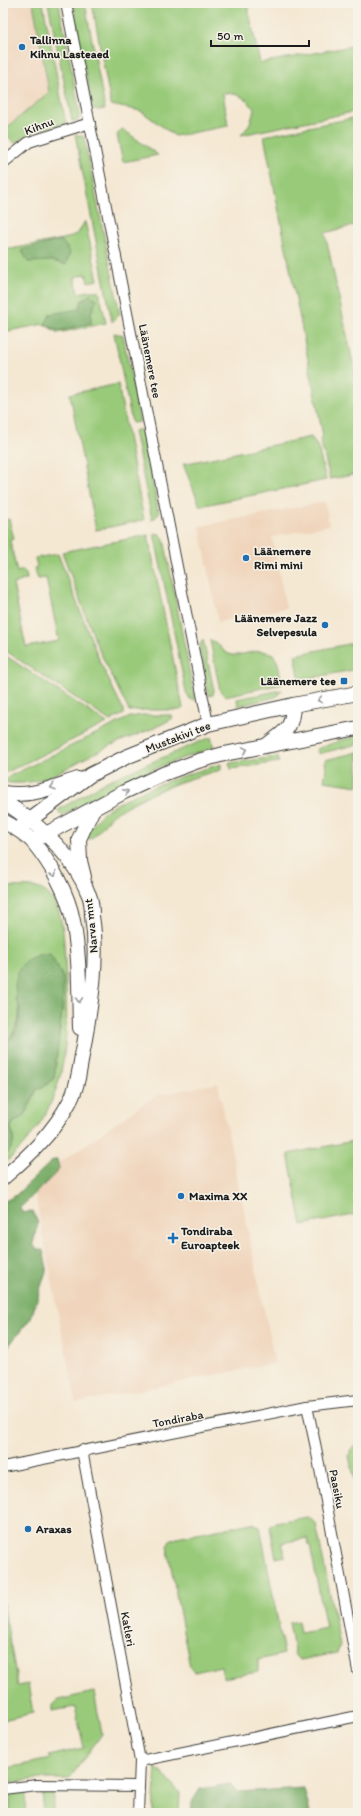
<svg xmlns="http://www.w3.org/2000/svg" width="361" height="1816" font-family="Itim,sans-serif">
<rect width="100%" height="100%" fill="#f7f3e8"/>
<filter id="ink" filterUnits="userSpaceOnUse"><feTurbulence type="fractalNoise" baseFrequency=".025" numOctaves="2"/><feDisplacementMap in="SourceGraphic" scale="8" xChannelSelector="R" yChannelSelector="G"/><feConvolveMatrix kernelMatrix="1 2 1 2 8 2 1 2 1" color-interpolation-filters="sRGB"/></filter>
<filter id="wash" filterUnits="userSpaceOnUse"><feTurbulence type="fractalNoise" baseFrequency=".012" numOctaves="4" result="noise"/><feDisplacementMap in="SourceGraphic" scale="16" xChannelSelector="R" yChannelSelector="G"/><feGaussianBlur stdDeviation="0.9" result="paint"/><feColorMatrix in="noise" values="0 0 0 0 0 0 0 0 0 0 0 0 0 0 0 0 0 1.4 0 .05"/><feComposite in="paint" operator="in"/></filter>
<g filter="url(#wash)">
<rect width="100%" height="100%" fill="#f4e8d3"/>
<g fill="#f0d5bc">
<polygon points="3,3 33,3 49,92 3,131"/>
<polygon points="325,502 329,525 272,537 286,608 218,622 200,526"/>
<polygon points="218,1083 275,1363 76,1403 33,1184 58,1164 155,1096"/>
</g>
<g fill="#99ca79" stroke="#5a734a">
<polygon points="33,3 43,3 66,124 36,131 14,143 7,135 3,138 3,131 49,92"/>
<polygon points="48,3 59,3 80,114 78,120 72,121"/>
<polygon points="73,3 85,3 105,109 98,110 92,108"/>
<path d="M92,3h155l13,60 98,-18v66l-117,24c8,-8 11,-15 13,-26 -10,-13 -14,-15 -31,-16l5,33 -53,10 -34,-25 -30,-6z"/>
<polygon points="358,117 358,237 355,225 325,233 358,386 358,474 330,479 320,438 323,436 264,136"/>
<polygon points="122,129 124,130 158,155 123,162 117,135"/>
<polygon points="75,134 84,137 120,314 112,322"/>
<polygon points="85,221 98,280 88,282 86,274 75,277 78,293 90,291 99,291 106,323 58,333 44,324 3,332 3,248 11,249 68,238 78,233"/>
<polygon points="114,333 123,335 140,422 132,423"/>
<polygon points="118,384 144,520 96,530 70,394"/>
<polygon points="142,429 159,514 152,520 134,431"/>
<polygon points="311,437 318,447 326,480 200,506 183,464"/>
<polygon points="9,519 14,539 10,540 17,572 23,570 26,573 27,579 13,584 26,647 59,641 46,578 38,579 34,568 37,567 35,558 58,554 100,662 124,711 124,714 110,721 3,649 3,521"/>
<polygon points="154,533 160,534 164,539 195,700 190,699 186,692"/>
<polygon points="148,535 183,708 180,710 146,710 129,711 98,648 62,552"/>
<polygon points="203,640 214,690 213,695 209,696 199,646"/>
<path d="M210,640c9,2 11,11 19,14 11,5 25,-8 44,0l5,9 4,21 -57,12 -5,-5z"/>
<polygon points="358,640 358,669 300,680 295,655 353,643"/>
<polygon points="3,654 107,723 3,774"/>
<polygon points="282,690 276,697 238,706 237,699"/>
<path d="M142,715h29l2,3c-21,13 -47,20 -70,31 -33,15 -61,40 -100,33l7,-6 120,-59z"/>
<path d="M211,737l3,11c-54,16 -103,38 -152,68l-4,-6 49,-29z"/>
<polygon points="358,737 358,744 318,754 317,749 344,739"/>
<polygon points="358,752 358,786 324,781 326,769 325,760"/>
<polygon points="278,757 279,762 231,769 229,763"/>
<path d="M221,764v6c-34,8 -76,24 -106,43 -8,5 -20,25 -25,26l-3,-1c3,-8 6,-15 12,-21 21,-22 91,-44 122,-53z"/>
<path d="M3,886c16,3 33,-4 46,9 15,14 15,47 16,67 4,82 6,144 -62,203v-7c10,-10 13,-16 8,-30l2,-5 12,-8 12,-26 9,-4 8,-7 9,-76 -47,-2c10,19 -5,34 -13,50z"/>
<polygon points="358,1140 358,1214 302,1225 288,1154"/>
<polygon points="355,1445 358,1445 358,1493 349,1456 351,1449"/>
<polygon points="308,1517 316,1524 340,1645 337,1653 300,1660 295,1656 289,1623 298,1621 300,1633 326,1628 310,1545 308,1545 307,1538 282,1543 285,1556 276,1558 270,1527 275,1522"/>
<polygon points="252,1523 260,1526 284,1654 258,1660 258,1672 223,1678 221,1666 195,1672 190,1667 167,1546 170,1541 177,1538"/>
<polygon points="3,1603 18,1686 28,1684 33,1713 3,1720"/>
<polygon points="94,1692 102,1734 69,1779 37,1779 3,1784 3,1769 50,1759 49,1756 84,1748 75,1707 52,1711 52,1705 58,1700"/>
<polygon points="156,1766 180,1793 179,1813 153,1813"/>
<polygon points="26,1789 25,1813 10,1813 10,1791"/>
<polygon points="49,1791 53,1794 53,1813 42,1813 43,1792"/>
</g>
<g fill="#7aae69" stroke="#4b6542">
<polygon points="61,240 70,252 66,265 52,261 28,262 22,250"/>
<polygon points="90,295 97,299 91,313 91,323 59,331 45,325 50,314 79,309 81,301"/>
<path d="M41,954h9l13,23v25l-9,76 -8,7 -9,4 -12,26 -12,8 -2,5c5,14 2,20 -8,30v-108l13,-20 3,-10 1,-13 -4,-7 -1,-15 4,-17 9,-9z"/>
<polygon points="57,1159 59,1168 56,1173 20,1208 23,1213 33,1211 38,1223 33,1244 37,1250 43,1250 47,1268 31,1318 6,1349 3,1349 3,1202 15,1196 52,1161"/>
<polygon points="230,1784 238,1792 304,1788 310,1813 191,1813 192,1802 200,1789"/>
</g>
</g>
<g filter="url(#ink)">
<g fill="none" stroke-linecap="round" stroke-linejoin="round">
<g stroke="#3c3b37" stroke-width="12">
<g id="street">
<polyline points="66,3 208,724"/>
<polyline points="3,163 29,142 90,123"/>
<polyline points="307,1406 316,1448 358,1671"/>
<polyline points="82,1450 140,1761 138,1813"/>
<polyline points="3,1467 307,1406 358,1400"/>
<polyline points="140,1761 358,1716"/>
<polyline points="3,1789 37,1785 138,1786"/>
</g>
</g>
<g stroke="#3c3b37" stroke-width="16">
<g id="secondary">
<path d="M267,745c19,-15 25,-15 26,-40"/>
<path d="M3,793c30,4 47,-5 75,-14"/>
<path d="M3,801c36,23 70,54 86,94 3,7 3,15 3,21 7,44 -1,87 -8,129 -4,18 -5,40 -14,56 -16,31 -41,55 -67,77"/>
<path d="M3,821c11,6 22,12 30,21 18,22 35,51 40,79 7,35 6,72 7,107"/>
<polyline points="18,829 90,775 126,757 208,724 293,705 358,693"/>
<polyline points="33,841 124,792 163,774 198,761 224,754 358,728"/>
<polyline points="84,877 80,861 79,839 92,811"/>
</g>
</g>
<use href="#street" stroke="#fff" stroke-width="10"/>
<use href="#secondary" stroke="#fff" stroke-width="14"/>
</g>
<defs><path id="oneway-chevron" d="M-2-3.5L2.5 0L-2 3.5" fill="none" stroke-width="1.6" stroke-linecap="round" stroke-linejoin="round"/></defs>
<g stroke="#999">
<use href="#oneway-chevron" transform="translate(320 700) rotate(170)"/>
<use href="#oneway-chevron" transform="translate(245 750) rotate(-10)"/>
<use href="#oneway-chevron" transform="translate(53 787) rotate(162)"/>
<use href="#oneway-chevron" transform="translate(126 792) rotate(-27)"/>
<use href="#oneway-chevron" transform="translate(54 874) rotate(61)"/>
<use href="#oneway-chevron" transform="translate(79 1000) rotate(89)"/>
</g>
</g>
<g fill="#1f6fb2" stroke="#f7f3e8" stroke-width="1.5">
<circle cx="22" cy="47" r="4"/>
<circle cx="246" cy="558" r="4"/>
<circle cx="325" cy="625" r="4"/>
<rect x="340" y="677" width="8" height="8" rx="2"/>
<circle cx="181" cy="1196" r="4"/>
<path d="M171 1232h4v4h4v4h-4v4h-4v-4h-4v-4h4z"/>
<circle cx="28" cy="1529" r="4"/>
</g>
<g text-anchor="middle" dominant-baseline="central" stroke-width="3" stroke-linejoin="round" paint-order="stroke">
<g font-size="12" font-weight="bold" fill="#1c1c1c" stroke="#f7f3e8" text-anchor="start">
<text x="30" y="40">Tallinna<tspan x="30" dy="14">Kihnu Lasteaed</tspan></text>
<text x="254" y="551">Läänemere<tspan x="254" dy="14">Rimi mini</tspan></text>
<text x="317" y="618" text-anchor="end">Läänemere Jazz<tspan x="317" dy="14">Selvepesula</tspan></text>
<text x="336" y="681" text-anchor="end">Läänemere tee</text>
<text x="189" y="1196">Maxima XX</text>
<text x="181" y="1231">Tondiraba<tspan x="181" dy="14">Euroapteek</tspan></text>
<text x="36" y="1529">Araxas</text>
</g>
<g font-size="12" fill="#1c1c1c" stroke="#f7f3e8">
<text transform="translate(39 126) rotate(-21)">Kihnu</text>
<text transform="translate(150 361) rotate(79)">Läänemere tee</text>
<text transform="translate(178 737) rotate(-21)">Mustakivi tee</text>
<text transform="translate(91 926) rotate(-96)">Narva mnt</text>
<text transform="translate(178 1419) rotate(-11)">Tondiraba</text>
<text transform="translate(337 1489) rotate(79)">Paasiku</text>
<text transform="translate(128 1629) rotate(79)">Katleri</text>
</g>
</g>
<rect width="361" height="1816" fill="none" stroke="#f7f3e8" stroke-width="16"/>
<path d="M211 40v6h98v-6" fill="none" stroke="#1c1c1c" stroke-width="2"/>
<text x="217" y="40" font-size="12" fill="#1c1c1c" stroke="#f7f3e8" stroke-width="3" paint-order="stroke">50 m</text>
</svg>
